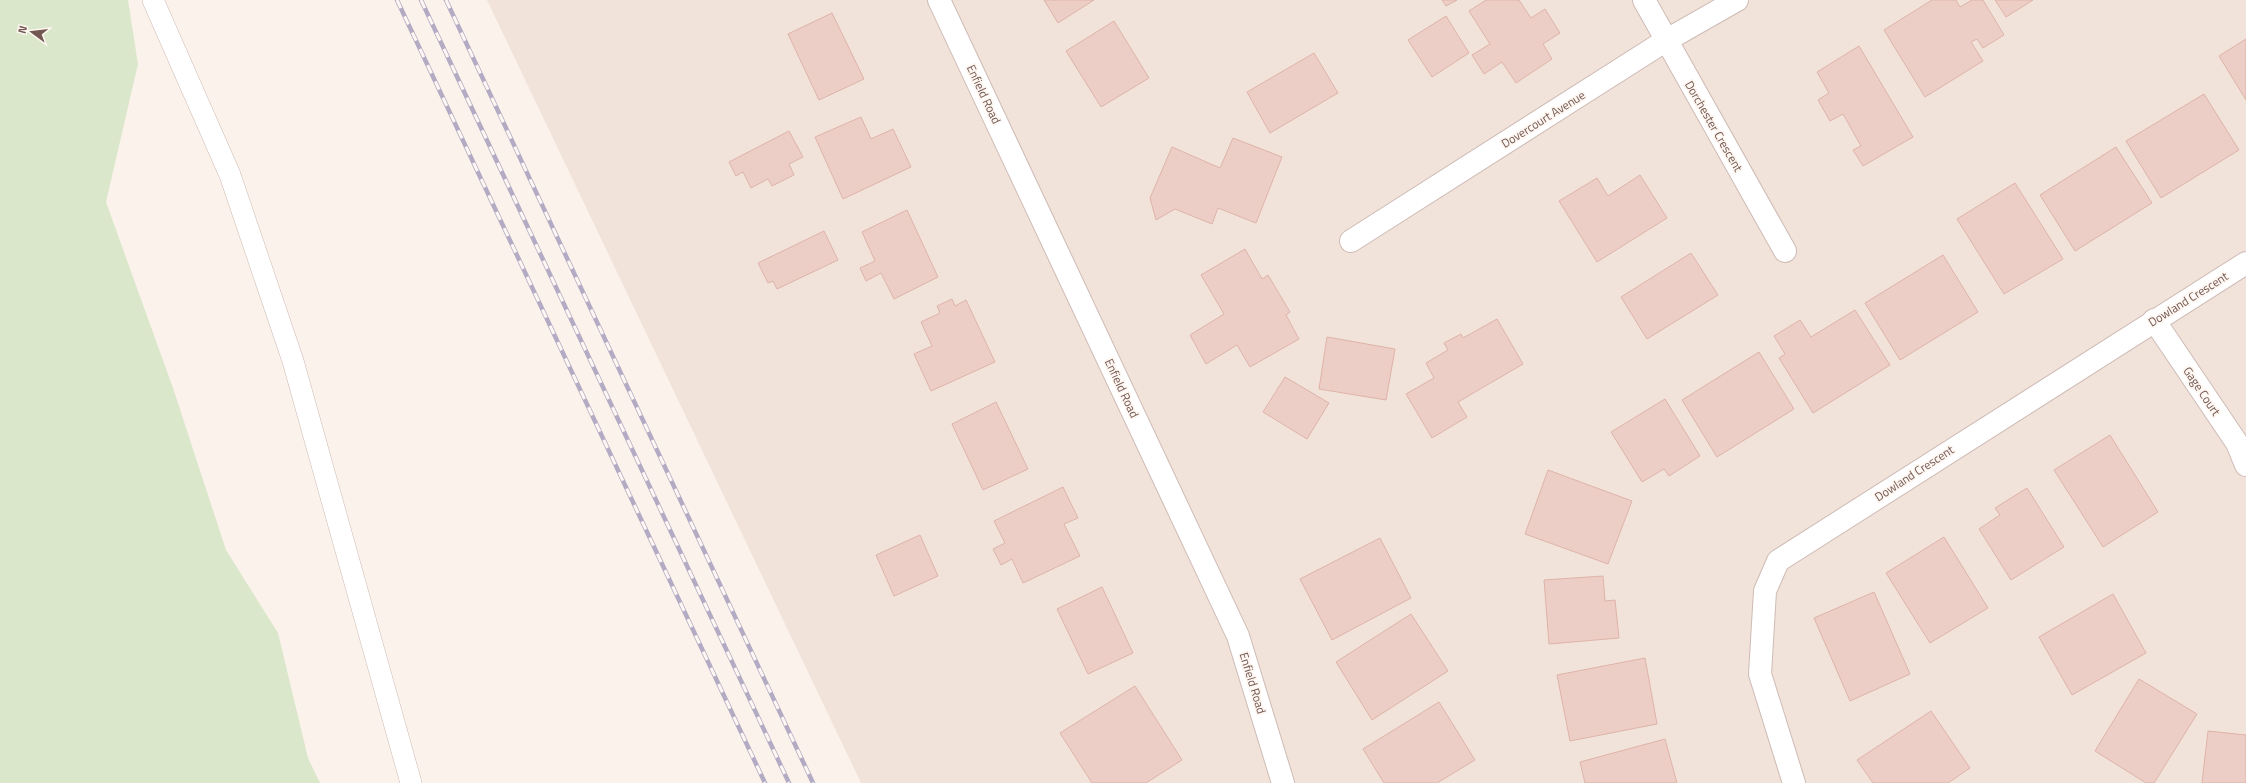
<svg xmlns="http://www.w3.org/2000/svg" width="2246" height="783" font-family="'Titillium Web',sans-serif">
<rect width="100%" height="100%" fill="#fbf2eb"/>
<polygon fill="#f1e3da" points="487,0 2246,0 2246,783 861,783"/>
<polygon fill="#dbe7cb" points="0,0 128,0 138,64 106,202 173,388 226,550 278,633 308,758 320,783 0,783"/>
<g fill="#edcec6" stroke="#deb3a8">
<polygon points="1044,0 1094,0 1058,23"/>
<polygon points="1442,0 1457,0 1446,6"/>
<polygon points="1486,0 1519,0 1531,18 1545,9 1560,33 1543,44 1552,59 1516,83 1502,62 1484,74 1472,55 1490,44 1469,11"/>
<polygon points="1932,0 1956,0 1960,7 1972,0 1983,0 2004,35 1983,48 1977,39 1971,42 1983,61 1925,97 1884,30"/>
<polygon points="1995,0 2033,0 2006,17"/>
<polygon points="832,13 864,79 819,100 788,34"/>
<polygon points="1446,16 1469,53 1432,77 1408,40"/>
<polygon points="1114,21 1149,78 1101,107 1066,51"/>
<polygon points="2246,39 2246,100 2219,56"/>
<polygon points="1859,46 1913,137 1863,166 1853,150 1861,146 1843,114 1830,121 1818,100 1829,93 1817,72"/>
<polygon points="1314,53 1338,93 1270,133 1247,92"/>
<polygon points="2204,94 2239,150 2161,198 2126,141"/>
<polygon points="861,117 871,139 893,129 911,167 843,199 815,137"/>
<polygon points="789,131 803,157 789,164 794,175 772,186 768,179 751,188 743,172 736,176 729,162"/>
<polygon points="1233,138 1282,157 1256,223 1218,208 1212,224 1175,209 1156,220 1150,198 1172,147 1220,168"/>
<polygon points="2116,147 2152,203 2075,251 2040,195"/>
<polygon points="1640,175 1667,218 1597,262 1559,201 1597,178 1608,196"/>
<polygon points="2015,183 2063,259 2004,294 1957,219"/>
<polygon points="907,210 938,277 894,299 881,273 866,281 860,268 875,261 862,232"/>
<polygon points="824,231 838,260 777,289 773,281 768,283 758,263"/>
<polygon points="1245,249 1262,279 1268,275 1290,312 1286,315 1299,339 1250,367 1237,345 1206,364 1190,335 1224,314 1201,275"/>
<polygon points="1691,253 1718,295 1647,339 1621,297"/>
<polygon points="1943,255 1978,312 1900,360 1865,303"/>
<polygon points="952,299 955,306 966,300 995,362 931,391 914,354 932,346 921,322 940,313 937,306"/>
<polygon points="1855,310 1890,365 1813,413 1779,358 1785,354 1774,336 1800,320 1811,337"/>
<polygon points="1497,319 1523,364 1458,402 1467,417 1432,438 1406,394 1434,378 1426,363 1448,350 1444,343 1461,334 1463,338"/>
<polygon points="1327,337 1395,349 1386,400 1319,389"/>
<polygon points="1759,352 1794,409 1717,457 1682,400"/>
<polygon points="1285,377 1329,403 1307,439 1263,412"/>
<polygon points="1665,399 1700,456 1669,476 1664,469 1642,482 1611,432"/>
<polygon points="996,402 1028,469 983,490 952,424"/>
<polygon points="2110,435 2158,512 2103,547 2054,470"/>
<polygon points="1548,470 1632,501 1608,564 1525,534"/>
<polygon points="1063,487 1078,518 1064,524 1080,556 1023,583 1012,559 1001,565 993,549 1005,543 994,521"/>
<polygon points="2027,488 2064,547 2011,580 1979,529 2000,515 1995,508"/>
<polygon points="920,535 938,576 894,596 876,555"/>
<polygon points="1944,537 1988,608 1930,643 1886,573"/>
<polygon points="1380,538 1411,598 1332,640 1300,579"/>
<polygon points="1603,576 1605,601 1615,600 1619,638 1549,644 1544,580"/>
<polygon points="1102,587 1133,653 1088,674 1057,609"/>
<polygon points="1874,592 1910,674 1850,701 1814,618"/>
<polygon points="2113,594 2146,653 2072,695 2039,637"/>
<polygon points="1411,614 1448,671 1372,720 1336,662"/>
<polygon points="1645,658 1657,724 1570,741 1557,675"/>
<polygon points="2139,679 2197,714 2154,783 2146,783 2095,751"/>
<polygon points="1135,686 1182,760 1146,783 1092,783 1060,733"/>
<polygon points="1439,702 1475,760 1437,783 1384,783 1363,749"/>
<polygon points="1931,711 1970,768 1948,783 1873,783 1857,760"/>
<polygon points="2208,731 2246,735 2246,783 2202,783"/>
<polygon points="1665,739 1677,783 1585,783 1580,762"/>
</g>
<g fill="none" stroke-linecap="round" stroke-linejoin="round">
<g stroke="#cebbb5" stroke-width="22">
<polyline id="service" points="153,0 230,175 293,361 411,783"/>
</g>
<g stroke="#cebbb5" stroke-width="24">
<g id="minor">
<polyline points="939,0 1238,636 1283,783"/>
<polyline points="1644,0 1785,251"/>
<polyline points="1351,241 1665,41 1737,0"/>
<polyline points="2154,320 2237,443 2246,465"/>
<polyline points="1794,783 1760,674 1765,591 1778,561 2246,263"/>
</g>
</g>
<use href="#service" stroke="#fff" stroke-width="21"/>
<use href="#minor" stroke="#fff" stroke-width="22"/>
<g stroke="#b3aac4" stroke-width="4.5">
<g id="rail">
<polyline points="397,0 765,783"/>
<polyline points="421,0 789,783"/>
<polyline points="446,0 813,783"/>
</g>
</g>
<use href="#rail" stroke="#fdf6f1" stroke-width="3" stroke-dasharray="9" stroke-linecap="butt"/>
</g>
<g text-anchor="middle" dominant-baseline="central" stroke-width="3.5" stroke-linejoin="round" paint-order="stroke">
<g font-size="12" fill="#735751" stroke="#fdf6f1">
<text transform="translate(984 94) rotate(65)">Enfield Road</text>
<text transform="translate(1543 119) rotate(-32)">Dovercourt Avenue</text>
<text transform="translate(1714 126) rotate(60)">Dorchester Crescent</text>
<text transform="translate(2188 299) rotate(-32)">Dowland Crescent</text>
<text transform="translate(1122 388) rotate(65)">Enfield Road</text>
<text transform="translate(2202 391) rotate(56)">Gage Court</text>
<text transform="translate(1914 473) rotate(-33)">Dowland Crescent</text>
<text transform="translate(1253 683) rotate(73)">Enfield Road</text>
</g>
</g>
<g transform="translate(32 32) rotate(285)" stroke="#fdf6f1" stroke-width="3" paint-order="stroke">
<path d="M0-3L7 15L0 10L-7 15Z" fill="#735751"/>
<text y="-6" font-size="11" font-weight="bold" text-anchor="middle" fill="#735751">N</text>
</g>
</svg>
